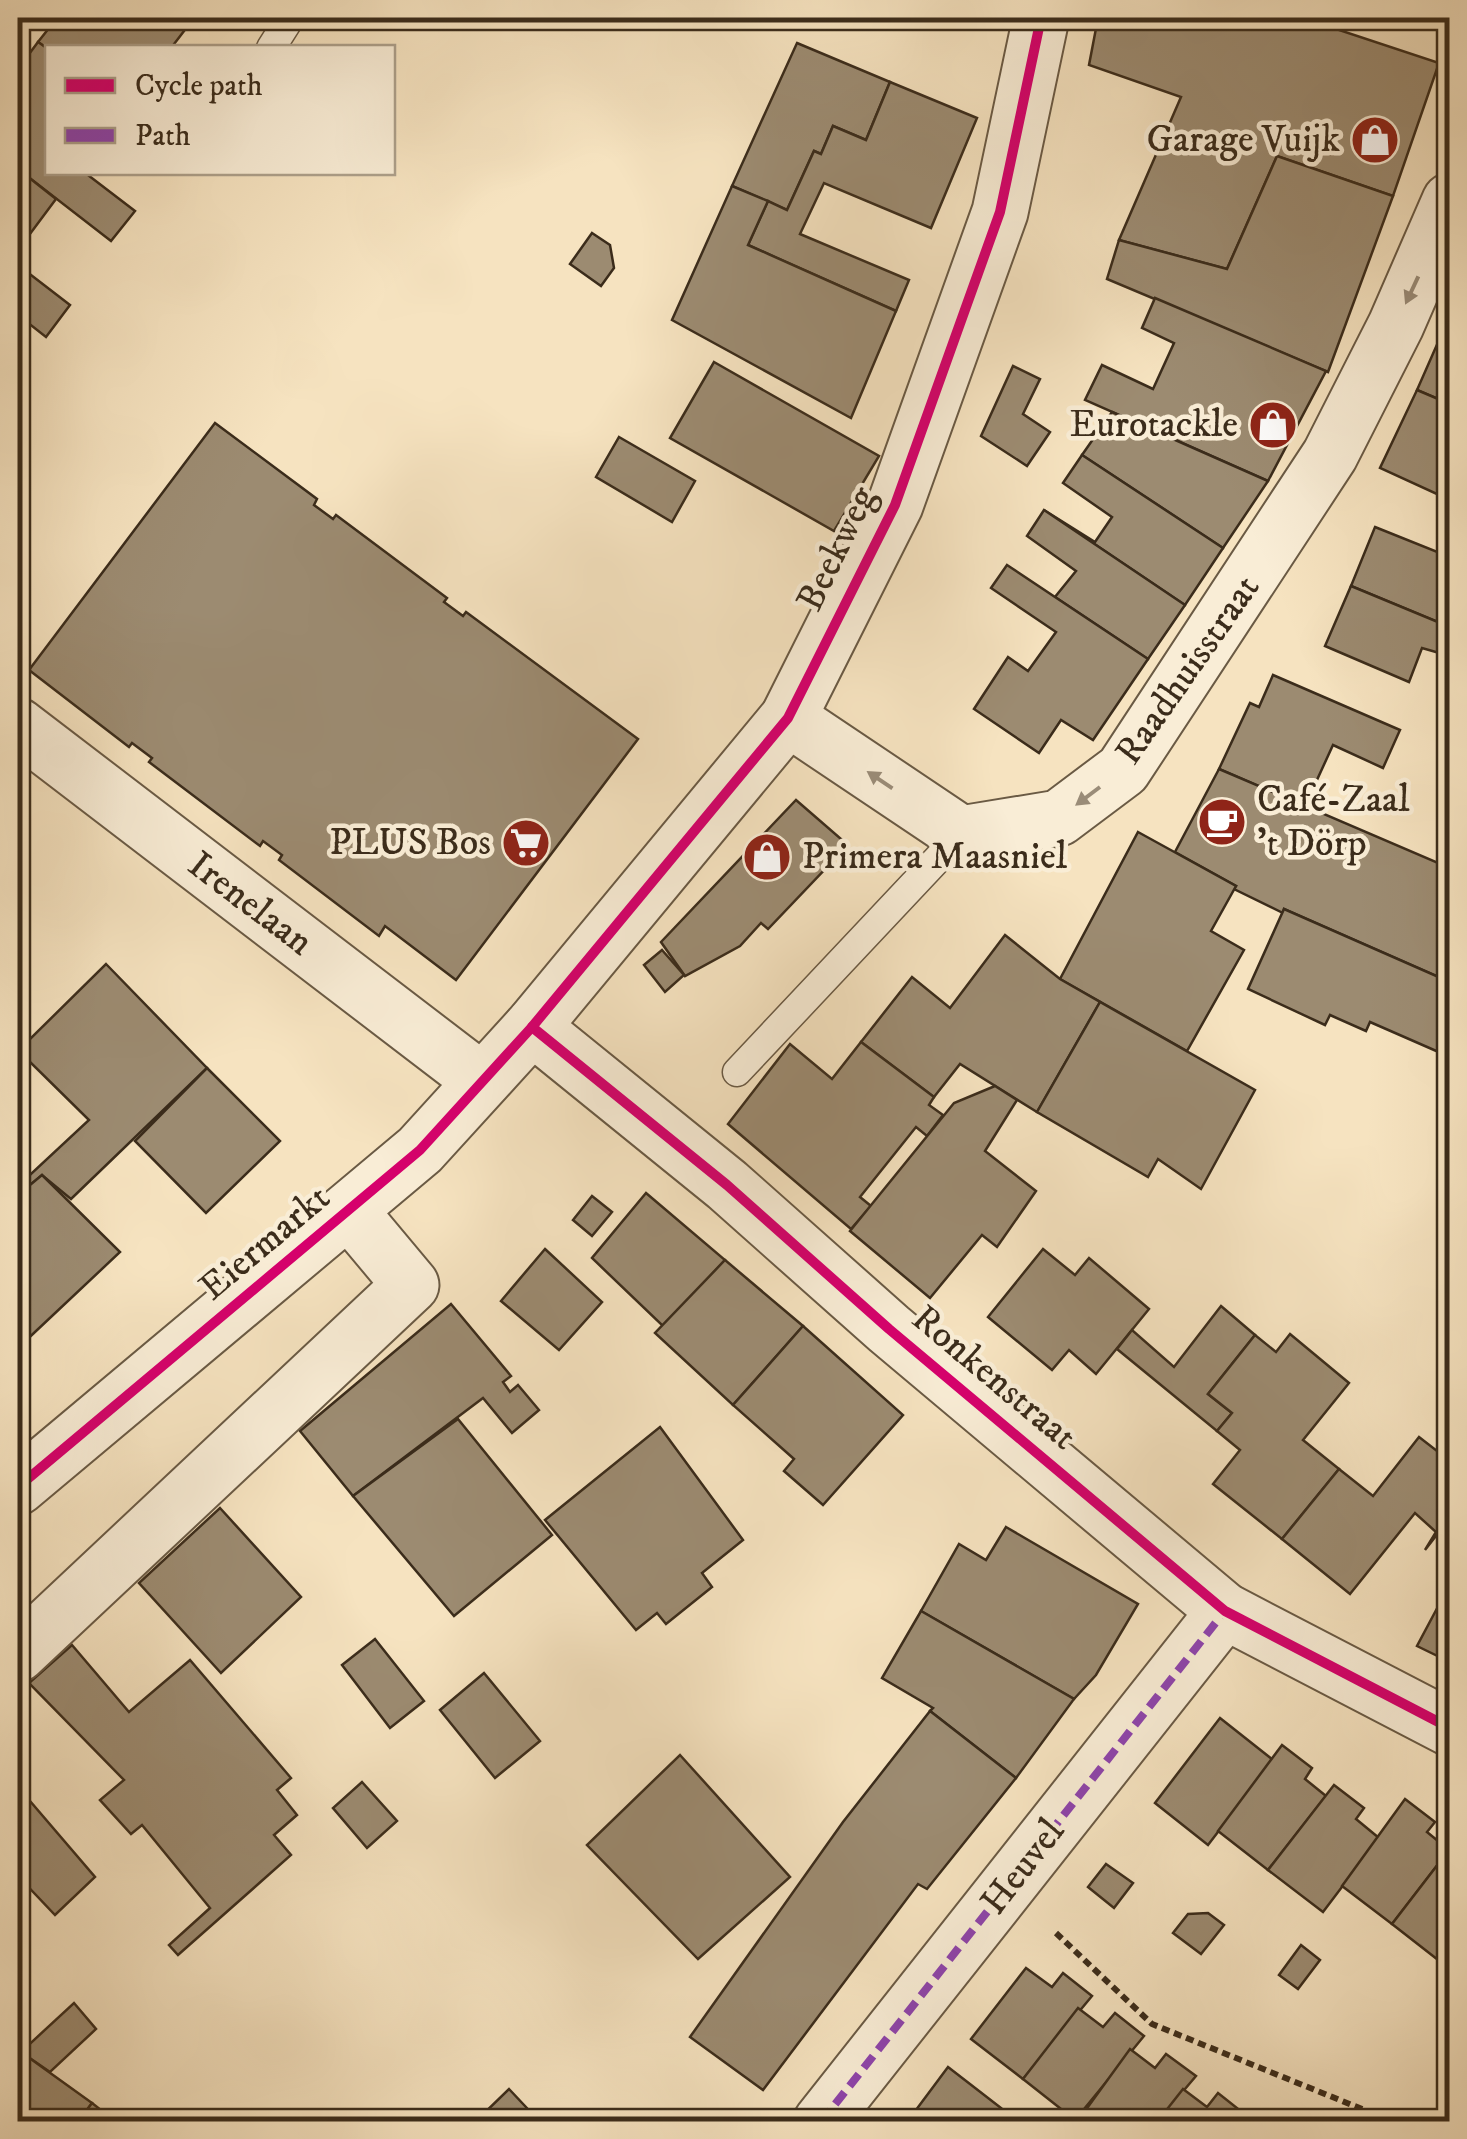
<svg xmlns="http://www.w3.org/2000/svg" width="1467" height="2139" font-family="'IM FELL DW Pica',serif">
<rect width="100%" height="100%" fill="#f6e3c0"/>
<filter id="stains"><feTurbulence type="fractalNoise" baseFrequency=".002" numOctaves="4"/><feColorMatrix values="0 0 0 0 .2 0 0 0 0 .09 0 0 0 0 .02 0 0 0 .5 -.17"/></filter>
<radialGradient id="worn" r=".72"><stop offset=".6" stop-color="#630" stop-opacity="0"/><stop offset="1" stop-color="#630" stop-opacity=".3"/></radialGradient>
<g fill="#9c8b71" stroke="#3b2c1b" stroke-width="2.5">
<polygon points="57,18 194,18 171,48 48,49 38,42"/>
<polygon points="1098,18 1303,18 1439,63 1393,196 1277,156 1227,269 1119,240 1181,97 1089,65"/>
<polygon points="38,42 48,49 48,172 84,172 135,211 111,241 18,169 18,69"/>
<polygon points="797,43 890,82 866,140 833,126 821,154 814,151 787,210 732,186"/>
<polygon points="890,82 977,118 931,228 824,183 800,234 909,280 896,311 748,245 768,201 787,210 814,151 821,154 833,126 866,140"/>
<polygon points="1277,156 1393,196 1328,372 1107,279 1119,240 1227,269"/>
<polygon points="18,169 56,199 18,250"/>
<polygon points="732,186 768,201 748,245 896,311 851,418 672,320"/>
<polygon points="592,233 610,245 614,268 601,286 570,264"/>
<polygon points="18,265 70,305 46,337 18,315"/>
<polygon points="1155,298 1326,371 1268,481 1085,400 1102,365 1153,389 1174,343 1142,328"/>
<polygon points="1450,315 1450,404 1417,390"/>
<polygon points="714,362 879,456 834,531 670,438"/>
<polygon points="1013,366 1040,379 1023,414 1050,432 1027,466 981,436"/>
<polygon points="1417,390 1450,404 1450,500 1380,468"/>
<polygon points="1112,412 1268,481 1223,548 1082,455"/>
<polygon points="215,423 317,499 314,505 333,519 336,515 447,598 444,602 463,616 466,612 638,739 456,980 385,926 379,936 279,860 282,855 263,841 260,846 149,762 152,758 132,743 129,747 29,670"/>
<polygon points="619,437 695,481 672,522 596,477"/>
<polygon points="1082,455 1223,548 1185,605 1044,510 1095,542 1112,517 1063,483"/>
<polygon points="1044,510 1185,605 1148,659 1055,597 1076,571 1027,536"/>
<polygon points="1375,527 1450,557 1444,594 1450,596 1450,627 1351,586"/>
<polygon points="1007,565 1148,659 1093,740 1061,720 1039,753 974,709 1008,657 1028,671 1056,632 991,588"/>
<polygon points="1351,586 1450,627 1450,656 1422,648 1409,682 1325,646"/>
<polygon points="1273,675 1400,730 1383,768 1333,745 1305,806 1219,769 1250,703 1259,707"/>
<polygon points="1219,769 1450,868 1450,982 1284,909 1283,913 1234,889 1236,886 1175,852"/>
<polygon points="796,800 848,845 768,929 761,923 740,946 685,976 661,942"/>
<polygon points="1138,832 1236,886 1211,931 1244,950 1187,1051 1060,979"/>
<polygon points="1284,909 1450,982 1450,1057 1370,1022 1366,1031 1330,1015 1325,1025 1248,989"/>
<polygon points="1005,935 1060,979 1100,1002 1037,1112 960,1064 934,1097 861,1042 912,977 950,1008"/>
<polygon points="662,950 684,975 665,992 644,965"/>
<polygon points="106,964 207,1068 71,1199 42,1175 18,1195 18,1186 89,1120 22,1054 18,1058 18,1043 22,1047"/>
<polygon points="1100,1002 1255,1090 1201,1189 1158,1159 1148,1177 1037,1112"/>
<polygon points="861,1042 934,1097 929,1105 943,1115 927,1136 916,1127 860,1197 871,1206 851,1229 728,1124 790,1044 832,1079"/>
<polygon points="207,1068 280,1141 206,1213 135,1141"/>
<polygon points="995,1086 1017,1100 985,1151 1036,1191 997,1247 982,1235 930,1298 850,1231 954,1103"/>
<polygon points="42,1175 120,1252 18,1348 18,1195"/>
<polygon points="646,1193 725,1260 664,1327 592,1258"/>
<polygon points="592,1196 612,1212 592,1236 573,1220"/>
<polygon points="545,1249 602,1302 559,1350 501,1301"/>
<polygon points="1043,1249 1075,1275 1089,1258 1149,1309 1096,1374 1069,1350 1052,1370 988,1317"/>
<polygon points="725,1260 803,1326 733,1405 655,1333"/>
<polygon points="451,1304 511,1376 503,1382 510,1392 518,1385 539,1410 512,1433 483,1398 353,1496 300,1431"/>
<polygon points="1221,1306 1255,1335 1208,1394 1232,1413 1217,1431 1117,1349 1132,1330 1174,1367"/>
<polygon points="803,1326 903,1415 823,1505 784,1471 794,1459 733,1405"/>
<polygon points="1290,1334 1349,1383 1303,1440 1339,1469 1282,1539 1213,1484 1240,1450 1217,1431 1232,1413 1208,1394 1255,1335 1276,1352"/>
<polygon points="458,1419 552,1535 454,1616 353,1496"/>
<polygon points="660,1427 743,1540 702,1573 712,1587 666,1624 657,1613 636,1630 545,1520"/>
<polygon points="1419,1437 1450,1461 1450,1518 1425,1550 1436,1532 1415,1513 1350,1594 1282,1539 1339,1469 1373,1496"/>
<polygon points="220,1508 301,1597 221,1673 139,1583"/>
<polygon points="1006,1527 1138,1604 1096,1675 1074,1699 921,1611 959,1544 986,1560"/>
<polygon points="1450,1584 1450,1662 1417,1646"/>
<polygon points="921,1611 1074,1699 1016,1778 930,1711 933,1708 882,1678"/>
<polygon points="375,1639 424,1701 390,1728 342,1665"/>
<polygon points="72,1645 129,1712 190,1660 291,1778 277,1790 297,1815 274,1835 291,1855 178,1955 169,1945 210,1908 142,1825 131,1834 100,1800 124,1780 29,1683"/>
<polygon points="484,1673 540,1741 495,1778 440,1710"/>
<polygon points="930,1711 1016,1778 927,1889 918,1884 763,2090 690,2037 843,1822"/>
<polygon points="1220,1718 1273,1760 1208,1845 1155,1803"/>
<polygon points="1282,1745 1312,1768 1305,1779 1326,1796 1268,1870 1218,1831"/>
<polygon points="680,1755 790,1877 698,1959 587,1845"/>
<polygon points="362,1782 397,1821 367,1848 333,1808"/>
<polygon points="1334,1785 1364,1808 1356,1819 1379,1838 1323,1912 1268,1870"/>
<polygon points="18,1787 95,1877 55,1915 18,1876"/>
<polygon points="1405,1799 1435,1822 1427,1832 1449,1850 1392,1924 1342,1886"/>
<polygon points="1449,1850 1450,1954 1442,1963 1392,1924"/>
<polygon points="1106,1864 1133,1883 1114,1908 1088,1887"/>
<polygon points="1208,1913 1224,1925 1201,1954 1173,1933 1188,1914"/>
<polygon points="1301,1945 1320,1960 1298,1989 1279,1975"/>
<polygon points="1026,1968 1052,1987 1063,1973 1092,1996 1023,2079 971,2039"/>
<polygon points="74,2003 96,2029 50,2072 21,2052"/>
<polygon points="1078,2008 1103,2027 1115,2013 1144,2036 1075,2120 1023,2079"/>
<polygon points="1130,2049 1155,2068 1166,2054 1196,2076 1157,2122 1077,2122"/>
<polygon points="21,2052 92,2103 78,2122 37,2122 18,2107"/>
<polygon points="948,2067 1001,2108 991,2122 907,2122"/>
<polygon points="509,2089 540,2122 475,2122"/>
<polygon points="1183,2089 1207,2107 1218,2093 1247,2116 1243,2122 1157,2122"/>
<polygon points="92,2103 116,2122 78,2122"/>
</g>
<g fill="none" stroke-linecap="round" stroke-linejoin="round">
<g stroke="#6a5a44" stroke-width="31">
<g id="lane">
<polyline points="271,48 290,18"/>
<polyline points="737,1072 961,834"/>
</g>
</g>
<g stroke="#6a5a44" stroke-width="59">
<g id="street">
<polyline points="788,718 961,834 1059,818 1123,770 1330,455 1396,325 1450,201"/>
<polyline points="18,726 482,1081"/>
<polyline points="532,1027 727,1185 889,1329 1225,1611 1450,1728"/>
<polyline points="18,1487 420,1150 532,1027 788,718 895,505 1000,212 1041,18"/>
<polyline points="18,1654 411,1285 350,1212"/>
<polyline points="821,2122 1225,1611"/>
</g>
</g>
<polyline stroke="#3b2c1b" stroke-width="6" stroke-dasharray="8 5" stroke-linecap="butt" points="1056,1933 1152,2024 1394,2122"/>
<use href="#lane" stroke="#f9edd6" stroke-width="28"/>
<use href="#street" stroke="#f9edd6" stroke-width="55"/>
<polyline stroke="#8e44ad" stroke-width="8" stroke-dasharray="15 8" stroke-linecap="butt" points="821,2122 1225,1611"/>
<g stroke="#f9edd6" stroke-width="16">
<g id="cycleway">
<polyline points="532,1027 727,1185 889,1329 1225,1611 1450,1728"/>
<polyline points="18,1487 420,1150 532,1027 788,718 895,505 1000,212 1041,18"/>
</g>
</g>
<use href="#cycleway" stroke="#d6006c" stroke-width="10"/>
</g>
<defs><path id="oneway-solid" d="M-6-.8H1V-3.2L6.5 0L1 3.2V.8H-6Z" transform="scale(2.5)"/></defs>
<g fill="#9a8c78">
<use href="#oneway-solid" transform="translate(1412 290) rotate(115)"/>
<use href="#oneway-solid" transform="translate(880 780) rotate(-146)"/>
<use href="#oneway-solid" transform="translate(1088 796) rotate(143)"/>
</g>
<defs>
<g id="shop-disc" transform="scale(2.5)"><circle r="9.5" fill="#8f2418" stroke="#f9edd6"/><path d="M-5-2.5h2.3a2.7 3.5 0 0 1 5.4 0H5L5.5 6h-11ZM-1.5-2.5h3a1.5 2.3 0 0 0-3 0Z" fill="#fff"/></g>
<g id="cafe-disc" transform="scale(2.5)"><circle r="9.5" fill="#8f2418" stroke="#f9edd6"/><path d="M-5.5-4.5H6V0H3Q3 3.5 0 3.5H-2.5Q-5.5 3.5-5.5 0ZM3-3.2v2h1.7v-2ZM-6 4.5H4V6H-6Z" fill="#fff"/></g>
<g id="supermarket-disc" transform="scale(2.5)"><circle r="9.5" fill="#8f2418" stroke="#f9edd6"/><path d="M-6-5.5h2.5l.6 2H6L4.5 2H-2.5L-4.4-4H-6ZM-1.5 3.2a1.3 1.3 0 1 0 .1 0ZM3 3.2a1.3 1.3 0 1 0 .1 0Z" fill="#fff"/></g>
</defs>
<g fill-rule="evenodd">
<use href="#shop-disc" x="1375" y="140"/>
<use href="#shop-disc" x="1273" y="425"/>
<use href="#cafe-disc" x="1222" y="822"/>
<use href="#supermarket-disc" x="526" y="843"/>
<use href="#shop-disc" x="767" y="857"/>
</g>
<g text-anchor="middle" dominant-baseline="central" stroke-width="9" stroke-linejoin="round" paint-order="stroke">
<g font-size="38" fill="#3b2c1b" stroke="#f9edd6" text-anchor="end">
<text x="1340" y="140">Garage Vuijk</text>
<text x="1238" y="425">Eurotackle</text>
<text x="1257" y="800" text-anchor="start">Café-Zaal<tspan x="1257" dy="44">'t Dörp</tspan></text>
<text x="491" y="843">PLUS Bos</text>
<text x="802" y="857" text-anchor="start">Primera Maasniel</text>
</g>
<g font-size="38" fill="#3b2c1b" stroke="#f9edd6">
<text transform="translate(837 549) rotate(-64)">Beekweg</text>
<text transform="translate(1188 670) rotate(-55)">Raadhuisstraat</text>
<text transform="translate(250 904) rotate(37)">Irenelaan</text>
<text transform="translate(265 1243) rotate(-40)">Eiermarkt</text>
<text transform="translate(994 1378) rotate(40)">Ronkenstraat</text>
<text transform="translate(1023 1867) rotate(-52)">Heuvel</text>
</g>
</g>
<rect width="1467" height="2139" fill="none" stroke="#f6e3c0" stroke-width="60"/>
<rect x="20" y="20" width="1427" height="2099" fill="none" stroke="#3b2c1b" stroke-width="5"/>
<rect x="30" y="30" width="1407" height="2079" fill="none" stroke="#3b2c1b" stroke-width="2.5"/>
<rect x="45" y="45" width="350" height="130" fill="#f9edd6" stroke="#ada08b" stroke-width="2.5"/>
<rect x="65" y="78" width="50" height="15" fill="#d6006c" stroke="#ada08b" stroke-width="2.5"/>
<text x="135" y="95" font-size="30" fill="#3b2c1b">Cycle path</text>
<rect x="65" y="128" width="50" height="15" fill="#8e44ad" stroke="#ada08b" stroke-width="2.5"/>
<text x="135" y="145" font-size="30" fill="#3b2c1b">Path</text>
<rect width="100%" height="100%" filter="url(#stains)"/>
<rect width="100%" height="100%" fill="url(#worn)"/>
</svg>
